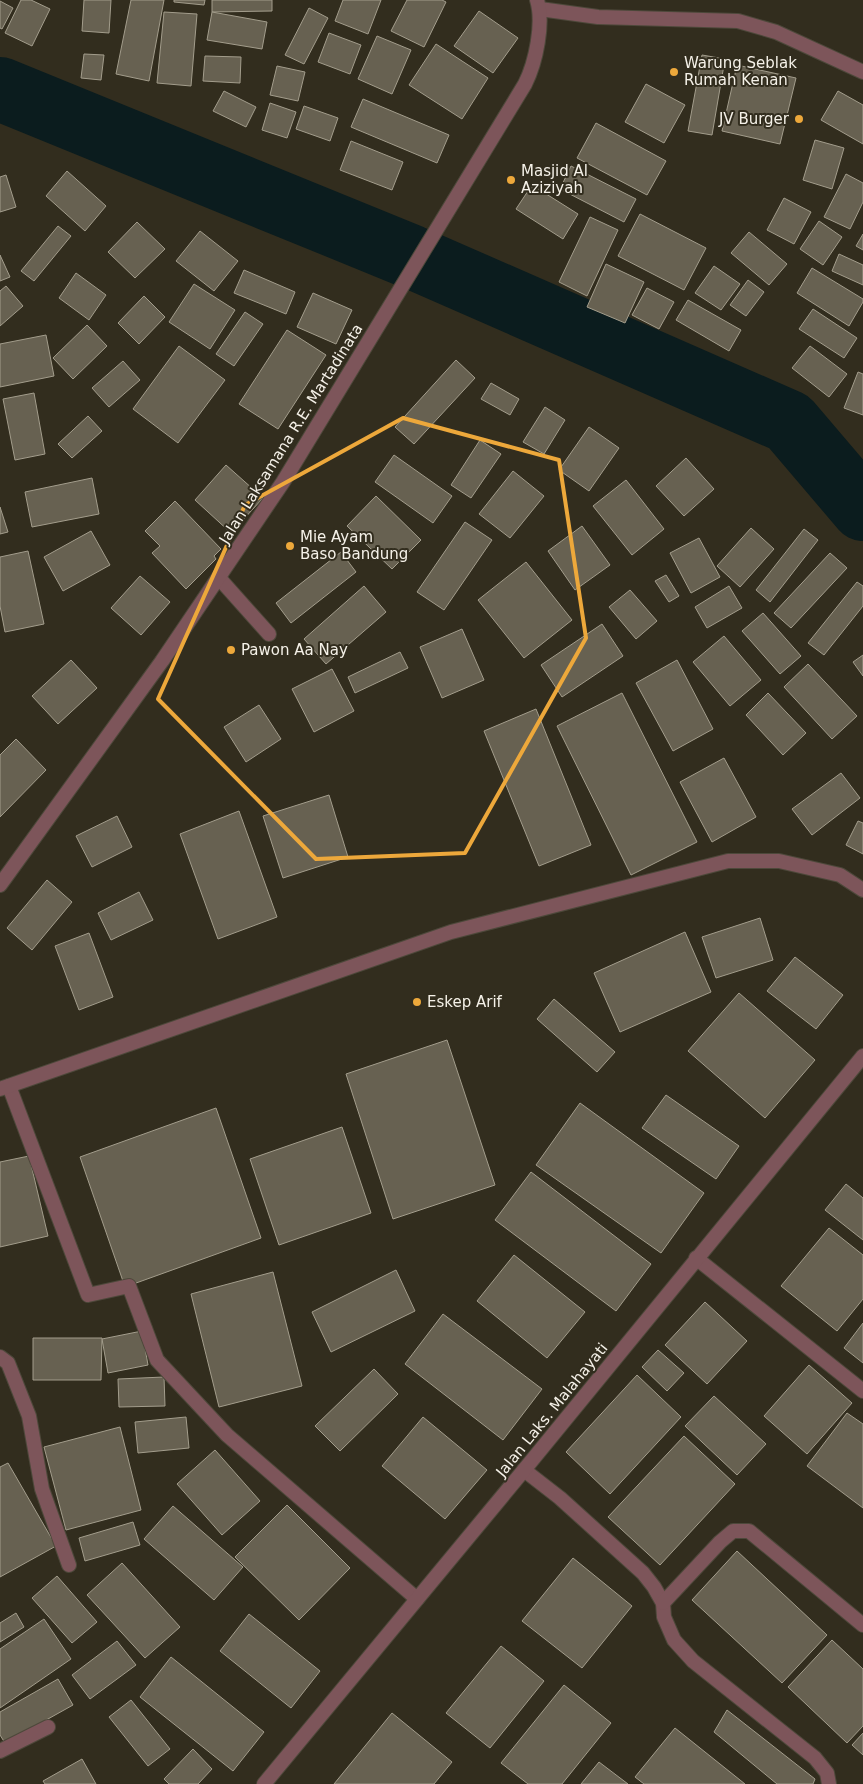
<svg xmlns="http://www.w3.org/2000/svg" width="863" height="1784" font-family="'DejaVu Sans',sans-serif">
<rect width="100%" height="100%" fill="#322d1e"/>
<g fill="none" stroke-linecap="round" stroke-linejoin="round">
<polyline stroke="#0b1c1e" stroke-width="64" points="0,89 412,257 789,422 863,509"/>
</g>
<g fill="#676151" stroke="#a39d8c">
<polygon points="21,0 31,0 50,9 32,46 5,33"/>
<polygon points="84,0 111,0 109,33 82,31"/>
<polygon points="131,0 164,0 149,81 116,74"/>
<polygon points="174,0 205,0 204,5 174,2"/>
<polygon points="212,0 272,0 272,11 212,12"/>
<polygon points="343,0 381,0 368,34 335,21"/>
<polygon points="407,0 442,0 446,2 424,47 391,31"/>
<polygon points="0,1 13,8 2,29 0,28"/>
<polygon points="309,8 328,18 304,64 285,55"/>
<polygon points="479,11 518,38 493,73 454,46"/>
<polygon points="164,12 197,14 191,86 157,83"/>
<polygon points="212,12 267,22 262,49 207,40"/>
<polygon points="329,33 361,45 350,74 318,62"/>
<polygon points="377,36 411,50 392,94 358,79"/>
<polygon points="436,44 488,78 462,119 409,85"/>
<polygon points="84,54 104,55 101,80 81,78"/>
<polygon points="702,55 725,59 712,135 688,131"/>
<polygon points="205,56 241,57 240,83 203,81"/>
<polygon points="737,65 796,78 780,144 722,131"/>
<polygon points="277,66 305,72 298,101 270,95"/>
<polygon points="646,84 685,105 664,143 625,122"/>
<polygon points="224,91 256,107 246,127 213,111"/>
<polygon points="838,91 863,105 863,144 821,120"/>
<polygon points="363,99 449,135 437,163 351,127"/>
<polygon points="270,103 296,112 287,138 262,130"/>
<polygon points="304,106 338,118 330,141 296,129"/>
<polygon points="596,123 666,161 647,195 577,158"/>
<polygon points="815,140 844,148 832,189 803,180"/>
<polygon points="351,141 403,162 392,190 340,170"/>
<polygon points="571,166 636,199 624,222 560,189"/>
<polygon points="67,171 106,206 85,231 46,196"/>
<polygon points="846,174 863,183 863,202 850,229 824,217"/>
<polygon points="6,175 16,207 0,212 0,177"/>
<polygon points="532,185 578,214 563,239 516,209"/>
<polygon points="784,198 811,212 794,244 767,230"/>
<polygon points="640,214 706,248 684,290 618,256"/>
<polygon points="590,217 618,230 587,296 559,282"/>
<polygon points="819,221 842,237 823,265 800,249"/>
<polygon points="137,222 165,249 135,278 108,252"/>
<polygon points="58,226 71,236 34,281 21,271"/>
<polygon points="200,231 238,261 214,291 176,261"/>
<polygon points="749,232 787,264 769,285 731,253"/>
<polygon points="863,234 863,250 856,246"/>
<polygon points="839,254 863,265 863,285 832,271"/>
<polygon points="0,255 10,277 0,281"/>
<polygon points="606,264 644,282 625,323 587,307"/>
<polygon points="714,266 740,284 721,310 695,293"/>
<polygon points="812,268 863,299 863,302 849,326 797,293"/>
<polygon points="244,270 295,292 286,314 234,293"/>
<polygon points="76,273 106,295 89,320 59,298"/>
<polygon points="748,280 764,292 746,316 730,305"/>
<polygon points="194,284 235,310 210,349 169,322"/>
<polygon points="6,286 23,306 0,326 0,291"/>
<polygon points="647,288 674,302 659,329 632,315"/>
<polygon points="313,293 352,310 336,344 297,327"/>
<polygon points="144,296 165,317 139,344 118,323"/>
<polygon points="688,300 741,330 729,351 676,320"/>
<polygon points="813,309 857,338 844,358 799,329"/>
<polygon points="245,312 263,324 234,366 216,354"/>
<polygon points="87,325 107,346 73,379 53,358"/>
<polygon points="287,330 326,355 278,429 239,404"/>
<polygon points="46,335 54,376 0,387 0,344"/>
<polygon points="179,346 225,380 178,443 133,409"/>
<polygon points="810,346 847,374 829,397 792,368"/>
<polygon points="456,360 475,378 414,444 395,427"/>
<polygon points="123,361 140,380 109,407 92,388"/>
<polygon points="858,372 863,374 863,415 844,408"/>
<polygon points="491,383 519,399 510,415 481,399"/>
<polygon points="34,393 45,454 15,460 3,399"/>
<polygon points="545,407 565,420 544,454 523,442"/>
<polygon points="88,416 102,431 72,458 58,444"/>
<polygon points="589,427 619,448 589,491 559,470"/>
<polygon points="480,440 501,454 471,498 451,485"/>
<polygon points="394,455 452,496 433,523 375,482"/>
<polygon points="686,458 714,489 684,516 656,486"/>
<polygon points="226,465 263,498 231,533 195,500"/>
<polygon points="513,471 544,496 510,538 479,514"/>
<polygon points="92,478 99,514 32,527 25,492"/>
<polygon points="626,480 664,529 632,555 593,506"/>
<polygon points="376,496 421,540 392,569 347,526"/>
<polygon points="175,501 221,549 214,556 216,559 186,589 152,553 160,546 145,531"/>
<polygon points="0,507 8,532 0,534"/>
<polygon points="465,522 492,540 444,610 417,592"/>
<polygon points="582,526 610,565 575,590 548,551"/>
<polygon points="751,528 774,549 740,587 717,566"/>
<polygon points="804,529 818,540 770,602 756,590"/>
<polygon points="91,531 110,565 63,591 44,557"/>
<polygon points="699,538 720,577 691,593 670,553"/>
<polygon points="28,551 44,624 5,632 0,606 0,557"/>
<polygon points="341,552 356,572 291,623 276,603"/>
<polygon points="830,553 847,568 791,628 774,613"/>
<polygon points="526,562 572,620 524,658 478,600"/>
<polygon points="666,575 679,596 669,602 655,581"/>
<polygon points="140,576 170,602 141,635 111,608"/>
<polygon points="857,582 863,586 863,606 824,655 808,643"/>
<polygon points="364,586 386,612 326,664 304,639"/>
<polygon points="729,586 742,608 707,628 695,607"/>
<polygon points="630,590 657,621 636,639 609,607"/>
<polygon points="763,613 801,656 780,674 742,631"/>
<polygon points="602,624 623,656 562,697 541,665"/>
<polygon points="462,629 484,680 442,698 420,647"/>
<polygon points="724,636 761,680 730,706 693,662"/>
<polygon points="400,652 408,668 355,693 348,677"/>
<polygon points="863,655 863,676 853,662"/>
<polygon points="71,660 97,688 58,724 32,696"/>
<polygon points="677,660 713,729 673,751 636,683"/>
<polygon points="808,664 857,716 832,739 784,687"/>
<polygon points="332,669 354,711 314,732 292,689"/>
<polygon points="622,693 697,842 631,875 557,726"/>
<polygon points="768,693 806,733 783,755 746,715"/>
<polygon points="259,705 281,739 246,762 224,727"/>
<polygon points="536,709 591,845 539,866 484,731"/>
<polygon points="16,739 46,770 0,817 0,755"/>
<polygon points="724,758 756,817 712,842 680,782"/>
<polygon points="841,773 860,798 812,835 792,809"/>
<polygon points="329,795 348,857 283,878 263,816"/>
<polygon points="239,811 277,917 218,939 180,834"/>
<polygon points="117,816 132,847 92,867 76,836"/>
<polygon points="858,821 863,823 863,854 846,845"/>
<polygon points="47,880 72,902 32,950 7,928"/>
<polygon points="139,892 153,920 111,940 98,913"/>
<polygon points="760,918 773,960 716,978 702,937"/>
<polygon points="685,932 711,992 620,1032 594,973"/>
<polygon points="89,933 113,997 79,1010 55,946"/>
<polygon points="795,957 843,995 816,1029 767,991"/>
<polygon points="739,993 815,1060 765,1118 688,1051"/>
<polygon points="554,999 615,1052 597,1072 537,1019"/>
<polygon points="447,1040 495,1185 393,1219 346,1074"/>
<polygon points="666,1095 739,1146 716,1179 642,1128"/>
<polygon points="580,1103 704,1193 661,1253 536,1165"/>
<polygon points="216,1108 261,1238 125,1287 80,1157"/>
<polygon points="342,1127 371,1213 279,1245 250,1159"/>
<polygon points="29,1156 48,1236 0,1247 0,1162"/>
<polygon points="531,1172 651,1264 616,1311 495,1220"/>
<polygon points="846,1184 863,1198 863,1240 825,1210"/>
<polygon points="829,1228 863,1255 863,1299 837,1331 781,1286"/>
<polygon points="514,1255 585,1312 547,1358 477,1301"/>
<polygon points="396,1270 415,1311 331,1352 312,1312"/>
<polygon points="273,1272 302,1386 219,1407 191,1294"/>
<polygon points="705,1302 747,1341 707,1384 665,1345"/>
<polygon points="443,1314 542,1389 503,1440 405,1364"/>
<polygon points="863,1323 863,1363 844,1348"/>
<polygon points="142,1331 148,1365 108,1373 102,1339"/>
<polygon points="33,1338 102,1338 101,1380 33,1380"/>
<polygon points="658,1350 684,1373 667,1391 642,1367"/>
<polygon points="809,1365 852,1403 807,1454 764,1416"/>
<polygon points="374,1369 398,1394 340,1451 315,1426"/>
<polygon points="637,1375 681,1417 610,1494 566,1452"/>
<polygon points="164,1377 165,1406 119,1407 118,1379"/>
<polygon points="714,1396 766,1444 737,1475 685,1426"/>
<polygon points="847,1413 863,1424 863,1508 807,1466"/>
<polygon points="186,1417 189,1448 138,1453 135,1422"/>
<polygon points="423,1417 487,1470 445,1519 382,1466"/>
<polygon points="120,1427 141,1510 66,1530 44,1447"/>
<polygon points="684,1436 735,1484 660,1565 608,1517"/>
<polygon points="215,1450 260,1501 222,1535 177,1484"/>
<polygon points="8,1463 56,1546 0,1577 0,1467"/>
<polygon points="287,1505 350,1568 299,1620 235,1557"/>
<polygon points="173,1506 243,1567 214,1600 144,1539"/>
<polygon points="133,1522 140,1545 85,1561 79,1538"/>
<polygon points="737,1551 827,1635 782,1683 692,1600"/>
<polygon points="573,1558 632,1606 582,1668 522,1621"/>
<polygon points="122,1563 180,1627 145,1658 87,1595"/>
<polygon points="57,1576 97,1622 72,1643 32,1598"/>
<polygon points="16,1613 24,1627 0,1642 0,1623"/>
<polygon points="249,1614 320,1671 291,1708 220,1651"/>
<polygon points="44,1619 71,1659 0,1708 0,1649"/>
<polygon points="832,1640 863,1669 863,1726 847,1743 788,1687"/>
<polygon points="117,1641 136,1665 90,1699 72,1675"/>
<polygon points="501,1646 544,1681 490,1748 446,1713"/>
<polygon points="171,1657 264,1732 233,1771 140,1697"/>
<polygon points="58,1679 73,1705 5,1743 0,1735 0,1712"/>
<polygon points="564,1685 611,1723 562,1784 528,1784 501,1763"/>
<polygon points="131,1700 170,1749 148,1766 109,1717"/>
<polygon points="727,1710 815,1779 813,1784 777,1784 714,1732"/>
<polygon points="392,1713 452,1762 434,1784 334,1784"/>
<polygon points="675,1728 745,1784 644,1784 635,1777"/>
<polygon points="863,1733 863,1755 852,1745"/>
<polygon points="193,1749 212,1769 198,1784 169,1784 164,1779"/>
<polygon points="82,1759 96,1784 45,1784 43,1781"/>
<polygon points="599,1762 628,1784 581,1784"/>
</g>
<g fill="none" stroke-linecap="round" stroke-linejoin="round">
<g stroke="#4d483a" stroke-width="16">
<g id="service">
<polyline points="524,1470 560,1498 643,1573 654,1587 663,1603 664,1617 674,1640 693,1661 815,1758 827,1773 829,1784"/>
<polyline points="663,1603 720,1542 733,1531 749,1531 863,1625"/>
</g>
</g>
<g stroke="#4d483a" stroke-width="16">
<g id="minor">
<polyline points="219,578 269,634"/>
<polyline points="9,1086 88,1295 129,1286 157,1360 227,1435 417,1599"/>
<polyline points="696,1258 863,1391"/>
<polyline points="0,1357 8,1363 29,1416 42,1489 69,1565"/>
<polyline points="0,1751 48,1727"/>
</g>
</g>
<g stroke="#4d483a" stroke-width="16">
<g id="tertiary">
<polyline points="540,9 598,17 738,21 776,32 863,72"/>
<path d="M0,885l162,-224 121,-179 242,-398c11,-22 19,-61 12,-84"/>
<polyline points="0,1089 451,932 728,861 779,861 840,875 863,890"/>
<polyline points="264,1784 524,1470 863,1056"/>
</g>
</g>
<use href="#service" stroke="#7d555a" stroke-width="14"/>
<use href="#minor" stroke="#7d555a" stroke-width="14"/>
<use href="#tertiary" stroke="#7d555a" stroke-width="14"/>
</g>
<path fill="none" stroke="#eda83b" stroke-width="4" stroke-linejoin="round" d="M403,418l156,42 27,178 -121,215 -149,6 -158,-160 87,-194z"/>
<g fill="#eda83b" stroke="#322d1e" stroke-width="2">
<circle cx="674" cy="72" r="5"/>
<circle cx="799" cy="119" r="5"/>
<circle cx="511" cy="180" r="5"/>
<circle cx="290" cy="546" r="5"/>
<circle cx="231" cy="650" r="5"/>
<circle cx="417" cy="1002" r="5"/>
</g>
<g text-anchor="middle" dominant-baseline="central" stroke-width="4" stroke-linejoin="round" paint-order="stroke">
<g font-size="15" fill="#f5f1e8" stroke="#322d1e" text-anchor="start">
<text x="684" y="63">Warung Seblak<tspan x="684" dy="17">Rumah Kenan</tspan></text>
<text x="789" y="119" text-anchor="end">JV Burger</text>
<text x="521" y="171">Masjid Al<tspan x="521" dy="17">Aziziyah</tspan></text>
<text x="300" y="537">Mie Ayam<tspan x="300" dy="17">Baso Bandung</tspan></text>
<text x="241" y="650">Pawon Aa Nay</text>
<text x="427" y="1002">Eskep Arif</text>
</g>
<g font-size="15" fill="#f5f1e8" stroke="#322d1e">
<text transform="translate(291 434) rotate(-58)">Jalan Laksamana R.E. Martadinata</text>
<text transform="translate(552 1410) rotate(-51)">Jalan Laks. Malahayati</text>
</g>
</g>
</svg>
